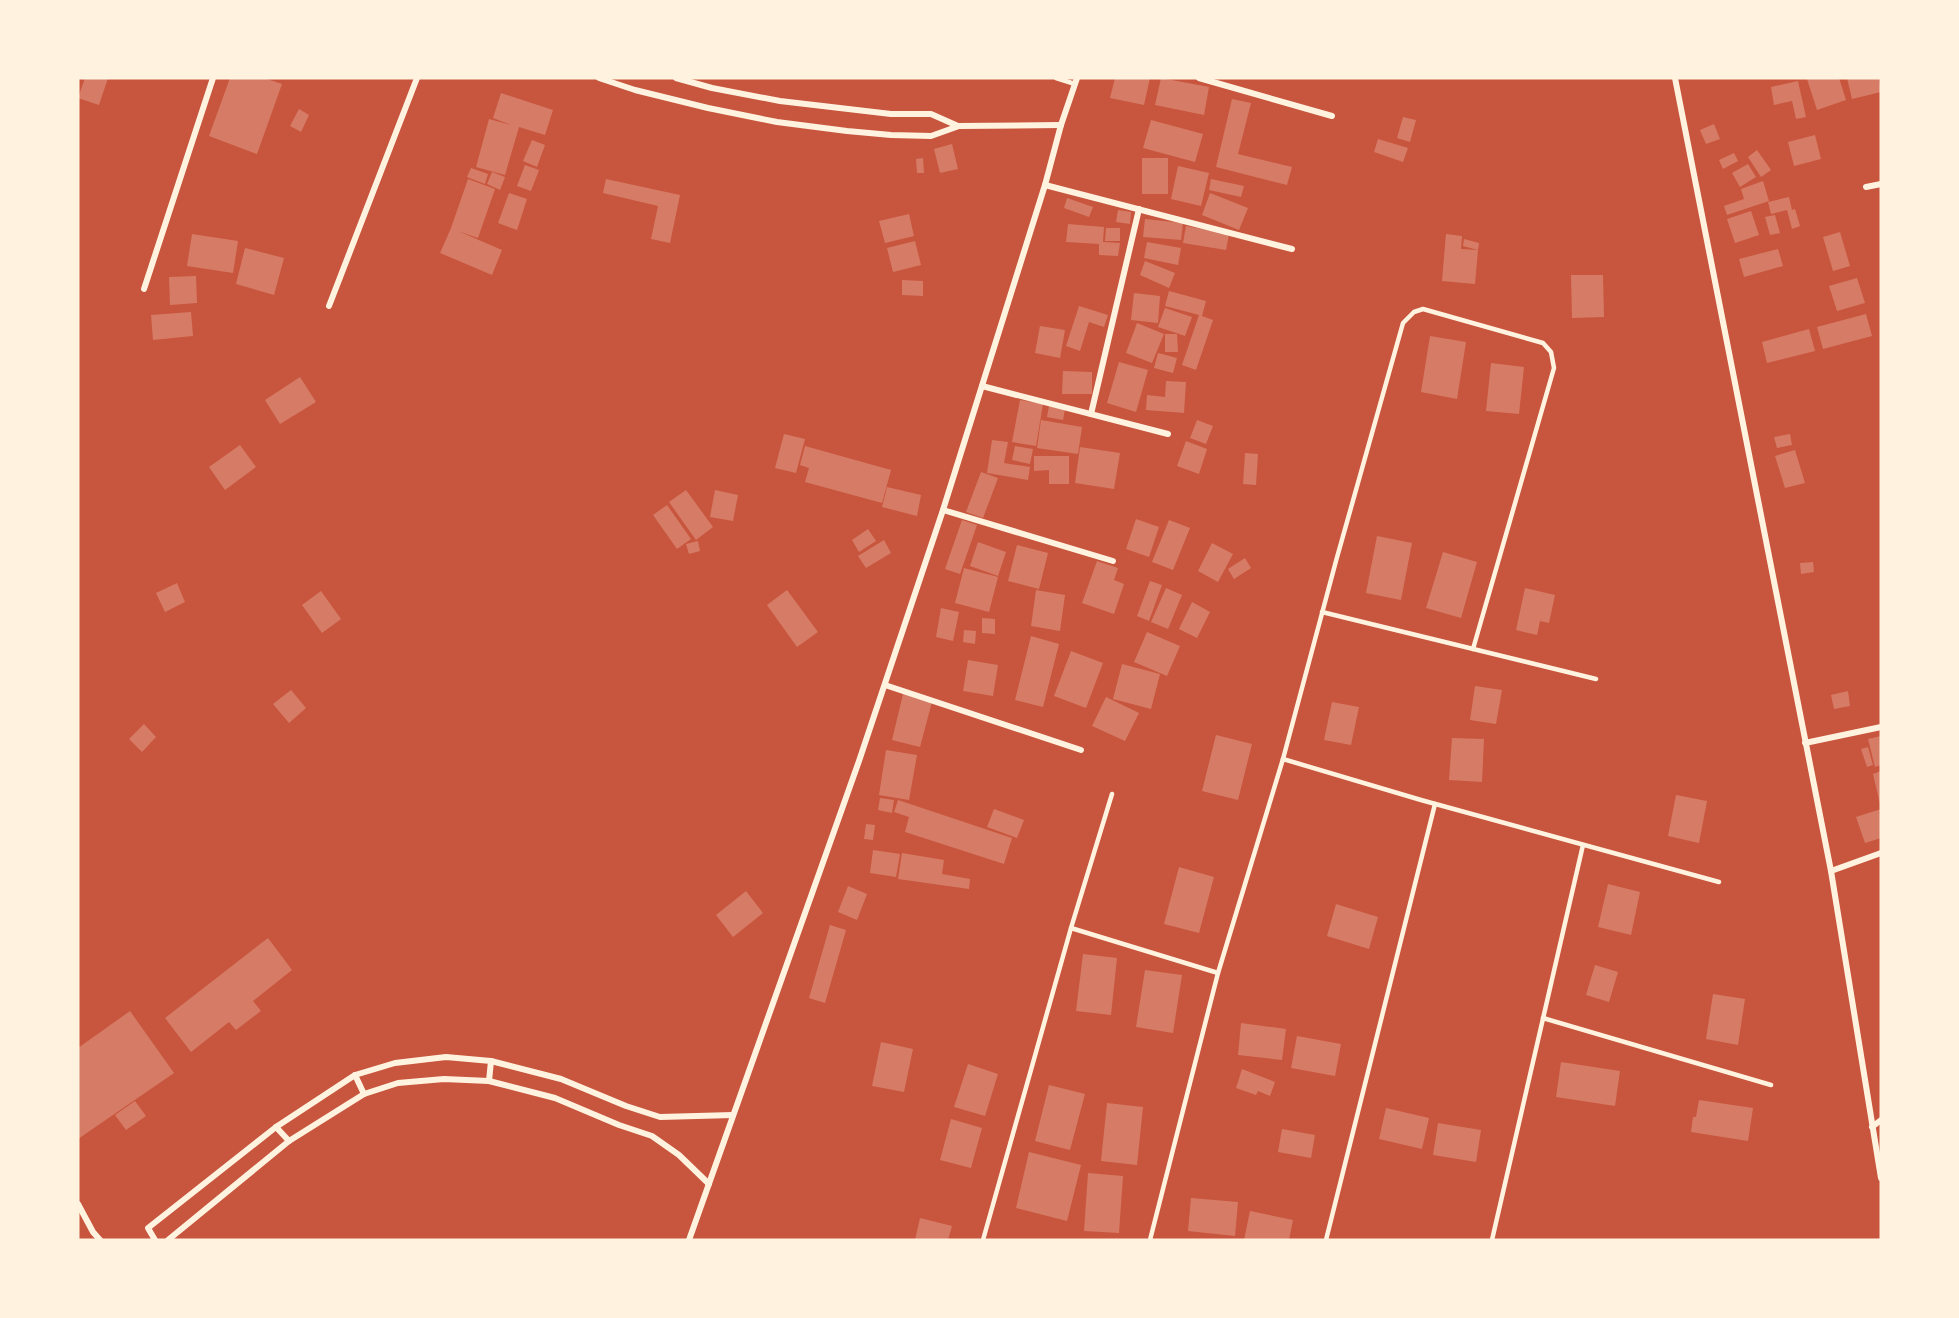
<svg xmlns="http://www.w3.org/2000/svg" width="1959" height="1318" font-family="'Exo 2',sans-serif">
<rect width="100%" height="100%" fill="#c8553d"/>
<g fill="#d67c66">
<polygon points="85,78 108,78 99,105 78,98"/>
<polygon points="230,78 264,78 282,84 257,154 209,136"/>
<polygon points="1115,78 1150,78 1144,105 1110,98"/>
<polygon points="1161,78 1209,87 1204,115 1155,105"/>
<polygon points="1839,78 1846,100 1817,110 1807,79"/>
<polygon points="1847,78 1879,78 1881,92 1852,99"/>
<polygon points="1798,81 1806,117 1796,119 1792,101 1774,105 1771,87"/>
<polygon points="501,93 553,110 545,135 519,127 505,175 476,167 489,119 511,125 493,118"/>
<polygon points="1232,99 1251,103 1238,154 1292,167 1287,185 1216,167"/>
<polygon points="299,109 309,115 301,132 290,126"/>
<polygon points="1403,117 1416,120 1410,142 1397,138"/>
<polygon points="1151,120 1203,134 1195,162 1143,148"/>
<polygon points="1714,124 1720,139 1706,144 1700,130"/>
<polygon points="1815,135 1821,159 1794,166 1788,142"/>
<polygon points="1378,139 1408,148 1403,162 1374,152"/>
<polygon points="532,140 545,145 537,167 523,161"/>
<polygon points="952,144 958,169 940,173 934,149"/>
<polygon points="1757,150 1771,170 1761,177 1748,157"/>
<polygon points="1734,153 1738,161 1723,169 1719,160"/>
<polygon points="923,158 924,173 917,173 916,159"/>
<rect x="1142" y="158" width="26" height="36"/>
<polygon points="1748,164 1756,177 1740,187 1732,173"/>
<polygon points="525,165 539,170 531,191 517,186"/>
<polygon points="1178,166 1209,173 1201,206 1171,199"/>
<polygon points="471,168 488,174 485,184 467,177"/>
<polygon points="492,172 505,177 500,190 487,184"/>
<polygon points="468,179 495,189 478,238 458,231 502,250 492,275 440,253 451,228"/>
<polygon points="606,179 680,195 670,243 651,239 658,206 603,193"/>
<polygon points="1211,179 1244,186 1241,197 1209,190"/>
<polygon points="1763,181 1769,201 1727,215 1724,206 1744,199 1741,189"/>
<polygon points="509,193 527,199 517,230 498,223"/>
<polygon points="1210,193 1248,208 1239,230 1202,215"/>
<polygon points="1789,197 1792,210 1795,209 1800,226 1792,229 1787,210 1771,214 1768,202"/>
<polygon points="1067,198 1093,207 1089,217 1064,208"/>
<polygon points="1118,210 1131,212 1130,224 1116,222"/>
<polygon points="1751,211 1759,235 1735,243 1727,219"/>
<polygon points="909,214 914,236 885,243 879,221"/>
<polygon points="1775,215 1780,233 1770,235 1765,217"/>
<polygon points="1145,219 1183,223 1181,240 1143,237"/>
<polygon points="1068,224 1104,227 1103,242 1120,243 1118,256 1099,255 1099,244 1066,242"/>
<polygon points="1186,226 1229,234 1226,250 1183,243"/>
<polygon points="1106,228 1120,228 1120,241 1105,241"/>
<polygon points="1840,232 1850,266 1833,271 1823,237"/>
<polygon points="192,234 238,241 233,273 187,266"/>
<polygon points="1446,234 1462,236 1461,249 1478,250 1475,284 1442,281"/>
<polygon points="1464,239 1479,243 1478,250 1463,246"/>
<polygon points="915,241 921,265 893,272 887,248"/>
<polygon points="1147,242 1181,248 1178,265 1144,258"/>
<polygon points="245,248 284,258 274,295 236,284"/>
<polygon points="1778,249 1783,266 1744,277 1739,259"/>
<polygon points="1145,261 1175,273 1169,288 1140,275"/>
<polygon points="1571,275 1603,275 1604,317 1572,318"/>
<polygon points="196,276 197,303 170,305 169,277"/>
<polygon points="1857,278 1865,303 1837,311 1829,286"/>
<polygon points="902,280 923,281 923,296 902,295"/>
<polygon points="1169,291 1206,301 1202,316 1213,320 1196,370 1182,365 1199,315 1165,306"/>
<polygon points="1134,293 1160,296 1158,323 1131,320"/>
<polygon points="1079,306 1108,315 1104,327 1089,322 1080,351 1066,346"/>
<polygon points="1165,308 1192,317 1185,336 1158,327"/>
<polygon points="191,312 193,336 153,340 151,315"/>
<polygon points="1866,314 1872,336 1823,349 1817,327"/>
<polygon points="1137,323 1164,334 1152,363 1126,353"/>
<polygon points="1040,326 1065,330 1060,358 1035,353"/>
<polygon points="1809,329 1815,351 1767,363 1762,342"/>
<polygon points="1165,334 1177,334 1178,352 1165,352"/>
<polygon points="1430,336 1466,342 1457,399 1421,392"/>
<polygon points="1158,353 1177,358 1173,373 1154,368"/>
<polygon points="1119,362 1148,370 1136,412 1107,403"/>
<polygon points="1491,363 1524,367 1519,414 1486,411"/>
<polygon points="1063,371 1092,372 1092,394 1062,394"/>
<polygon points="300,377 316,402 280,424 265,400"/>
<polygon points="1166,381 1186,382 1184,413 1146,410 1147,395 1165,397"/>
<polygon points="1020,400 1043,404 1036,446 1012,442"/>
<polygon points="1049,406 1065,409 1063,420 1047,417"/>
<polygon points="1041,420 1082,427 1078,454 1037,448"/>
<polygon points="1197,420 1213,426 1206,444 1190,438"/>
<polygon points="784,434 805,439 796,473 775,468"/>
<polygon points="1790,434 1792,445 1777,448 1774,437"/>
<polygon points="992,440 1008,442 1004,463 1030,467 1028,480 987,473"/>
<polygon points="1186,441 1207,449 1199,474 1177,466"/>
<polygon points="240,445 256,467 225,490 209,467"/>
<polygon points="805,446 891,470 882,503 805,482 809,468 800,465"/>
<polygon points="1015,446 1033,449 1030,464 1012,460"/>
<polygon points="1080,447 1120,453 1114,489 1075,483"/>
<polygon points="1795,450 1805,483 1785,488 1775,456"/>
<polygon points="1245,453 1258,454 1256,485 1243,484"/>
<polygon points="1034,456 1069,456 1069,484 1049,484 1049,470 1034,471"/>
<polygon points="981,472 998,478 983,518 966,512"/>
<polygon points="887,487 921,495 917,516 882,507"/>
<polygon points="686,490 713,527 696,540 669,502"/>
<polygon points="715,490 738,495 733,521 710,517"/>
<polygon points="667,505 691,539 677,549 653,515"/>
<polygon points="1136,519 1159,527 1149,557 1126,549"/>
<polygon points="962,520 977,525 960,574 945,569"/>
<polygon points="1169,520 1190,528 1173,570 1152,562"/>
<polygon points="868,529 876,541 859,552 852,540"/>
<polygon points="1377,536 1412,543 1401,600 1366,593"/>
<polygon points="884,540 891,553 866,568 858,556"/>
<polygon points="698,541 700,551 689,554 686,544"/>
<polygon points="978,542 1006,552 998,576 970,566"/>
<polygon points="1212,543 1233,554 1218,582 1198,571"/>
<polygon points="1017,545 1048,553 1039,589 1008,581"/>
<polygon points="1443,552 1477,562 1461,618 1426,608"/>
<polygon points="1245,558 1251,568 1234,579 1228,569"/>
<polygon points="1097,561 1118,568 1114,580 1124,584 1114,614 1082,603"/>
<polygon points="1813,562 1814,572 1801,574 1800,563"/>
<polygon points="964,568 998,577 989,612 955,603"/>
<polygon points="1150,581 1162,585 1149,621 1137,616"/>
<polygon points="177,583 185,602 165,612 156,593"/>
<polygon points="1166,588 1182,595 1168,629 1151,622"/>
<polygon points="1525,588 1555,595 1549,623 1540,621 1537,635 1516,630"/>
<polygon points="787,590 818,632 797,647 767,605"/>
<polygon points="1036,590 1065,595 1060,631 1031,626"/>
<polygon points="321,591 341,619 322,633 302,605"/>
<polygon points="1192,602 1210,612 1197,638 1179,629"/>
<polygon points="941,608 959,612 953,641 936,637"/>
<polygon points="982,618 995,619 995,634 982,633"/>
<polygon points="964,630 976,631 975,644 963,642"/>
<polygon points="1147,632 1180,646 1167,676 1134,662"/>
<polygon points="1031,636 1059,644 1043,707 1015,700"/>
<polygon points="1071,651 1103,663 1086,708 1054,696"/>
<polygon points="968,660 998,665 993,696 963,691"/>
<polygon points="1122,664 1160,674 1151,709 1113,699"/>
<polygon points="1475,686 1502,690 1496,724 1470,720"/>
<polygon points="291,690 306,708 289,723 273,704"/>
<polygon points="1848,691 1850,706 1834,709 1831,695"/>
<polygon points="903,694 932,702 920,747 892,740"/>
<polygon points="1106,697 1139,713 1125,741 1092,726"/>
<polygon points="1332,702 1359,707 1351,745 1324,740"/>
<polygon points="144,724 156,737 142,752 129,739"/>
<polygon points="1216,735 1252,744 1238,800 1202,791"/>
<polygon points="1881,736 1881,765 1875,767 1868,739"/>
<polygon points="1452,738 1484,739 1482,782 1449,780"/>
<polygon points="1868,747 1873,765 1867,767 1861,749"/>
<polygon points="886,750 917,755 909,800 879,795"/>
<polygon points="1881,771 1881,804 1880,804 1873,774"/>
<polygon points="1676,795 1707,801 1699,843 1668,836"/>
<polygon points="880,798 894,800 892,813 878,810"/>
<polygon points="898,800 1012,838 1004,864 905,832 909,817 894,812"/>
<polygon points="994,809 1024,820 1017,838 987,827"/>
<polygon points="1881,809 1881,838 1865,843 1856,817"/>
<polygon points="866,824 875,825 873,840 864,839"/>
<polygon points="873,850 900,854 896,877 870,873"/>
<polygon points="902,853 944,860 942,874 970,879 969,889 898,879"/>
<polygon points="1179,867 1214,877 1199,933 1164,924"/>
<polygon points="1608,884 1640,892 1631,935 1598,927"/>
<polygon points="848,886 867,894 857,920 838,912"/>
<polygon points="746,891 763,913 733,937 716,915"/>
<polygon points="1336,904 1378,917 1369,949 1327,936"/>
<polygon points="830,925 846,930 825,1003 809,998"/>
<polygon points="268,938 292,970 253,1001 261,1011 236,1030 229,1022 191,1052 165,1018"/>
<polygon points="1083,954 1117,958 1111,1015 1076,1011"/>
<polygon points="1595,965 1618,972 1609,1002 1586,995"/>
<polygon points="1145,970 1182,975 1173,1033 1136,1027"/>
<polygon points="1713,994 1745,999 1738,1045 1706,1039"/>
<polygon points="130,1011 174,1073 78,1139 78,1048"/>
<polygon points="1241,1023 1286,1029 1282,1060 1238,1055"/>
<polygon points="1297,1036 1341,1044 1335,1076 1291,1068"/>
<polygon points="881,1042 913,1049 904,1092 872,1086"/>
<polygon points="1561,1062 1620,1071 1615,1106 1556,1097"/>
<polygon points="968,1064 998,1074 985,1116 954,1107"/>
<polygon points="1242,1069 1275,1082 1270,1096 1258,1091 1256,1095 1236,1088"/>
<polygon points="1049,1085 1085,1094 1070,1150 1035,1141"/>
<polygon points="1699,1100 1753,1108 1748,1141 1691,1132 1693,1117 1696,1117"/>
<polygon points="135,1101 146,1116 126,1130 115,1115"/>
<polygon points="1107,1103 1143,1107 1137,1165 1101,1161"/>
<polygon points="1386,1108 1429,1118 1422,1149 1379,1139"/>
<polygon points="951,1119 982,1128 971,1168 940,1160"/>
<polygon points="1438,1123 1481,1130 1476,1162 1433,1155"/>
<polygon points="1282,1129 1315,1135 1311,1158 1278,1152"/>
<polygon points="1029,1152 1081,1165 1067,1221 1016,1208"/>
<polygon points="1088,1173 1123,1176 1119,1233 1084,1231"/>
<polygon points="1191,1198 1238,1202 1235,1236 1188,1231"/>
<polygon points="1250,1211 1293,1220 1289,1240 1244,1240"/>
<polygon points="920,1218 952,1226 948,1240 915,1240"/>
</g>
<g fill="none" stroke-linecap="round" stroke-linejoin="round">
<g stroke="#fff3e0" stroke-width="4.5">
<polyline points="1056,78 1075,84"/>
<polyline points="1322,612 1596,679"/>
<polyline points="1283,759 1421,800 1719,882"/>
<polyline points="1071,928 1218,973"/>
<polyline points="1543,1018 1771,1085"/>
<polyline points="983,1240 1071,928 1112,794"/>
<polyline points="1150,1240 1218,973 1283,759 1336,561 1403,323 1414,312 1423,309 1543,343 1551,352 1554,368 1473,649"/>
<polyline points="1326,1240 1435,804"/>
<polyline points="1492,1240 1583,845"/>
</g>
<g stroke="#fff3e0" stroke-width="6">
<polyline points="599,78 635,90 708,108 777,122 847,131 891,135 931,136 959,126 1061,125"/>
<polyline points="676,78 712,88 780,101 891,114 931,114 958,126"/>
<polyline points="1199,78 1332,116"/>
<polyline points="1675,78 1831,871 1881,1178"/>
<polyline points="1045,185 1292,249"/>
<polyline points="1866,187 1881,184"/>
<polyline points="144,289 213,78"/>
<polyline points="329,306 417,78"/>
<polyline points="982,386 1168,434"/>
<polyline points="1091,414 1139,209"/>
<polyline points="943,510 1113,561"/>
<polyline points="885,685 1081,750"/>
<polyline points="1805,743 1881,727"/>
<polyline points="1831,871 1881,853"/>
<polyline points="355,1075 364,1094"/>
<polyline points="489,1081 491,1061"/>
<polyline points="276,1127 289,1141"/>
<polyline points="1872,1127 1881,1120"/>
<polyline points="78,1204 93,1232 100,1240"/>
<polyline points="155,1240 148,1228 276,1127 355,1075 395,1063 446,1057 491,1061 561,1079 626,1106 660,1117 733,1115"/>
<polyline points="168,1240 289,1141 364,1094 398,1083 444,1079 489,1081 555,1098 619,1125 652,1136 679,1155 709,1184"/>
<polyline points="689,1240 859,761 943,510 1045,185 1061,125 1077,78"/>
</g>
</g>
<rect width="1959" height="1318" fill="none" stroke="#fff3e0" stroke-width="159"/>
</svg>
